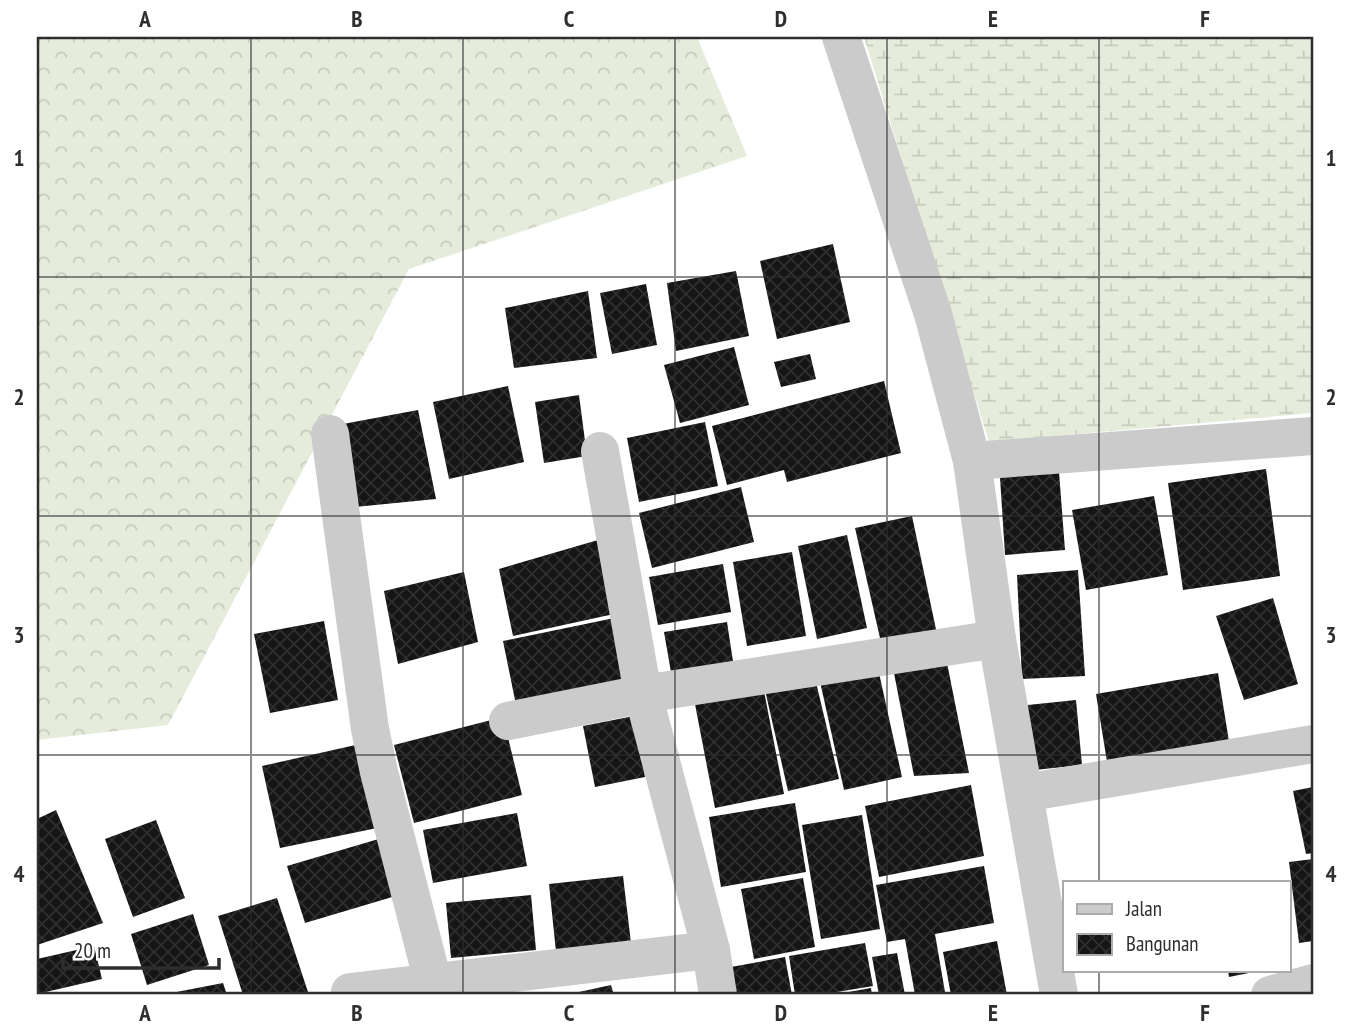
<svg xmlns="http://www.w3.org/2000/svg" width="1350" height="1032" font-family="'PT Sans Narrow',sans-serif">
<defs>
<pattern id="forest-crowns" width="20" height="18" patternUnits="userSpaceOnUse" patternTransform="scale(1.75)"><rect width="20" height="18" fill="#e6ecdb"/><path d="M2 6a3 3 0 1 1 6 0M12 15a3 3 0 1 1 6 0" fill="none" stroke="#c6cbbc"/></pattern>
<pattern id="wetland-marsh" width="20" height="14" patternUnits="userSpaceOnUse" patternTransform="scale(1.75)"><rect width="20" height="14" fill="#e6ecdb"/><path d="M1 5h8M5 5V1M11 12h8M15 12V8" fill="none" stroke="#c6cbbc"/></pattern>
<pattern id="building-cross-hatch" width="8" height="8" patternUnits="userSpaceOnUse" patternTransform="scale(1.75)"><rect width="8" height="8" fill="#151515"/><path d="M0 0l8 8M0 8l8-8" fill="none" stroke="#2f2f2f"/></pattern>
</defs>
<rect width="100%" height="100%" fill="#fff"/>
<polygon fill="url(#forest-crowns)" points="37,37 697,37 747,156 409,269 168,725 37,740"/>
<polygon fill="url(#wetland-marsh)" points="864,37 1313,37 1313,413 989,442"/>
<g fill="url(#building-cross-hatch)">
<polygon points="833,244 850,322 777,339 760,261"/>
<polygon points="736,271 749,336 676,351 667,283"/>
<polygon points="646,284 657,345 612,354 600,293"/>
<polygon points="588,291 597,358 514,368 505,308"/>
<polygon points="734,347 749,405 680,423 664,365"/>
<polygon points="810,354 816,379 781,387 774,362"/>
<polygon points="884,381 901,453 787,482 784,470 727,485 712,426"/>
<polygon points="508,386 524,462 449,479 433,402"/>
<polygon points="579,395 587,456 544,463 535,402"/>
<polygon points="418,410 436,499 355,507 343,424"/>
<polygon points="705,422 718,486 639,502 627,438"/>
<polygon points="1266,469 1280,576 1183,590 1168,483"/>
<polygon points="1059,472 1065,550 1005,555 1000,477"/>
<polygon points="741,487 754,542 652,568 639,513"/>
<polygon points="1154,496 1168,575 1086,590 1072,510"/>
<polygon points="912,516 937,634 882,647 855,528"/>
<polygon points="847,535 867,628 817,639 798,546"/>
<polygon points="598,540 614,614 513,636 499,569"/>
<polygon points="792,552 806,636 747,646 733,562"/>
<polygon points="723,564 731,612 658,625 649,577"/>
<polygon points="1078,570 1085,676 1022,679 1017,575"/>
<polygon points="464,572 478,642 398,664 384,591"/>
<polygon points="1273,598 1298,684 1244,700 1216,616"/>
<polygon points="624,616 637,681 516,705 503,641"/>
<polygon points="324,621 338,700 270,713 254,634"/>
<polygon points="727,622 734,668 672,678 664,632"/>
<polygon points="946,658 969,773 914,776 893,668"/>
<polygon points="877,664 902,777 844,790 819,677"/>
<polygon points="1218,673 1231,754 1109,774 1096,694"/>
<polygon points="815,678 839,779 788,791 765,690"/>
<polygon points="763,686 784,794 715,808 694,699"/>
<polygon points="1076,700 1082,765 1025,771 1018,706"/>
<polygon points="634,716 645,777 595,787 583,726"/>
<polygon points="503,717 522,795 414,823 394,745"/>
<polygon points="360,744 382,827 280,848 262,766"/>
<polygon points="971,785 984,856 879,877 865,806"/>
<polygon points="1313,787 1313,853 1306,854 1293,791"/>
<polygon points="795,803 806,872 721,887 709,817"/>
<polygon points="56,810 103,923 37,945 37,819"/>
<polygon points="517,813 527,866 433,883 423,830"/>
<polygon points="862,815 880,929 821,939 802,825"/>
<polygon points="156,820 185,898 133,917 105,839"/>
<polygon points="382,838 399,895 305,923 287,866"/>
<polygon points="1313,859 1313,941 1299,943 1289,862"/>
<polygon points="984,866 994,923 935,934 945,992 915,995 905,939 887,942 876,885"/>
<polygon points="623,876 631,943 556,952 549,884"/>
<polygon points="803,878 815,947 754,959 741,889"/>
<polygon points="531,895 536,950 451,958 446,903"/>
<polygon points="277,898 309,995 243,995 218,916"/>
<polygon points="193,914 209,965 147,985 131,934"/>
<polygon points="997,941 1007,995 951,995 943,952"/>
<polygon points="865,943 873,986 819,995 795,995 789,956"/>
<polygon points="94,946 102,979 37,994 37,959"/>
<polygon points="897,953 905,995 879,995 872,957"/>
<polygon points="785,957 792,995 736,995 731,967"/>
<polygon points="1228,971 1253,971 1254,972 1229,977"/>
<polygon points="223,983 227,995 166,995 166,994"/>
<polygon points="611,985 614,995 570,995 570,994"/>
<polygon points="871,988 872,995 837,995 837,994"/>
</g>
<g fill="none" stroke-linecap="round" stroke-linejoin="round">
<g stroke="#cbcbcb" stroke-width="38">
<polyline points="841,37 933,314 972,461 997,639 1059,995"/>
<polyline points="330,434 370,729 379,772 433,982"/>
<polyline points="600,451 643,694 711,950 718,995"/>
<polyline points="972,461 1313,436"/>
<polyline points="508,721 643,694 997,639"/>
<polyline points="1024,793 1313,744"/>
<polyline points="350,992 711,950"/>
<polyline points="1270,995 1313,983"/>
</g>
</g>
<path fill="none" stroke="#2e2e2e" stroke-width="2" stroke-opacity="0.55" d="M251,37v958M463,37v958M675,37v958M887,37v958M1099,37v846M37,277h1276M37,516h1276M37,755h1276M1099,971v24"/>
<rect width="1350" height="1032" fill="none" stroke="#ffffff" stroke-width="77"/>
<rect x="1063" y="881" width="228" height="91" fill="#ffffff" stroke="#ababab" stroke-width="2"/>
<rect x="1077" y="904" width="35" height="10" fill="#cbcbcb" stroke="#ababab" stroke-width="2"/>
<text x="1126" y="916" font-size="21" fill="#2e2e2e">Jalan</text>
<rect x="1077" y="934" width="35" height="21" fill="url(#building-cross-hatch)" stroke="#ababab" stroke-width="2"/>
<text x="1126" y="951" font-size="21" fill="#2e2e2e">Bangunan</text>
<path d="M63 958v10h156v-10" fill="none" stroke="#2e2e2e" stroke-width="3.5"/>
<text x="74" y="958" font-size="21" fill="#2e2e2e" stroke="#ffffff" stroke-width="5" paint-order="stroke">20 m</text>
<rect x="38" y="38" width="1274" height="955" fill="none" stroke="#2e2e2e" stroke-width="2.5"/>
<g font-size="23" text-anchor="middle" font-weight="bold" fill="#2e2e2e">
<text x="145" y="27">A</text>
<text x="357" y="27">B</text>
<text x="569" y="27">C</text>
<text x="781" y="27">D</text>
<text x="993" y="27">E</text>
<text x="1205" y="27">F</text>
<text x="19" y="166">1</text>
<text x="1331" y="166">1</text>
<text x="19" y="405">2</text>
<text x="1331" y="405">2</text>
<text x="19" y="643">3</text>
<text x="1331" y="643">3</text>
<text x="19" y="882">4</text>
<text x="1331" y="882">4</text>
<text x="145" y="1021">A</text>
<text x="357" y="1021">B</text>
<text x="569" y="1021">C</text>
<text x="781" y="1021">D</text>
<text x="993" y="1021">E</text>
<text x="1205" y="1021">F</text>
</g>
</svg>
